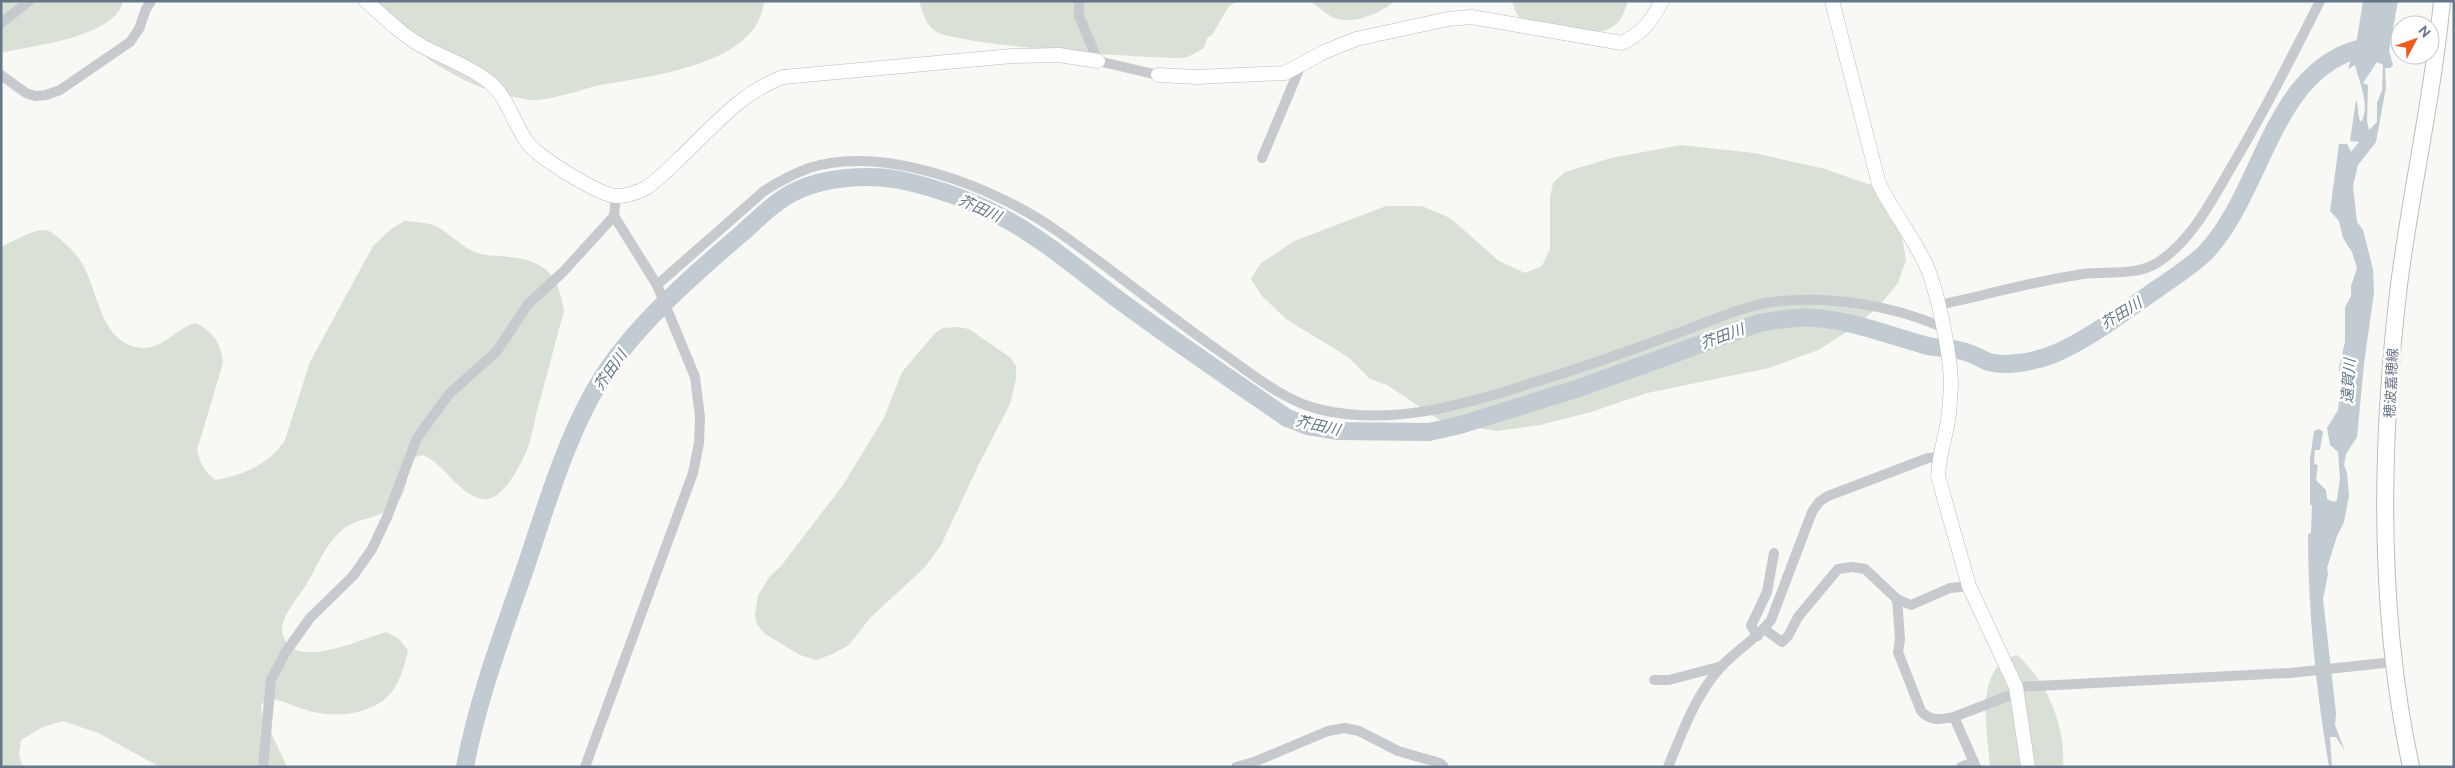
<svg xmlns="http://www.w3.org/2000/svg" width="2455" height="768" font-family="Ubuntu,'Noto Sans JP',sans-serif">
<rect width="100%" height="100%" fill="#f8f8f5"/>
<g fill="#d9e0d6">
<path d="M1,1h122c-8,37 -90,44 -122,52z"/>
<path d="M366,1h398c-6,66 -118,75 -168,85 -16,4 -49,15 -63,14 -67,-7 -125,-49 -167,-99z"/>
<path d="M919,1h318l-8,5 -17,29 -5,3 -3,10c-8,4 -15,10 -24,10 -32,0 -227,-13 -245,-27 -9,-6 -13,-20 -16,-30z"/>
<path d="M1311,1h83c-12,12 -39,23 -56,18 -9,-2 -20,-12 -27,-18z"/>
<path d="M1512,1h116c-4,12 -7,22 -19,28 -13,7 -71,2 -83,-6 -9,-6 -11,-12 -14,-22z"/>
<polygon points="1681,145 1754,153 1825,169 1885,190 1898,212 1906,260 1898,283 1878,307 1856,326 1818,350 1769,368 1647,393 1591,412 1540,425 1497,431 1444,423 1387,385 1370,379 1348,357 1286,319 1262,296 1251,279 1260,264 1294,241 1386,206 1422,206 1450,218 1499,261 1525,273 1542,266 1550,249 1550,198 1553,183 1565,172 1611,158"/>
<path d="M404,221c12,1 27,1 37,8 14,9 23,20 39,25 10,2 21,2 31,3 37,5 47,19 53,54 -9,32 -17,64 -26,96 -4,15 -6,31 -12,45 -6,14 -25,52 -44,47 -26,-6 -37,-36 -60,-44l-9,3c-7,14 -5,35 -17,46 -14,15 -39,13 -54,26 -17,14 -25,37 -36,55 -8,12 -22,28 -24,43 -1,4 2,10 4,14 17,25 76,-3 100,-10l12,6 10,12c-3,14 -8,32 -17,43 -19,22 -55,25 -81,18 -15,-4 -28,-12 -44,-12l-5,7 1,7 25,54h-127l-62,-34 -35,-12 -20,6 -22,13 -2,15 4,12h-22v-520c14,-6 27,-16 43,-17 6,0 11,5 16,9 11,9 20,19 26,32 13,28 18,76 58,77 19,0 33,-20 51,-25 18,8 26,20 28,40l-26,87c3,13 7,22 19,30 26,-4 55,-17 69,-40l25,-78 63,-116 17,-16z"/>
<polygon points="958,327 969,329 1011,358 1016,366 1016,379 1010,404 979,464 941,545 925,567 870,618 849,645 833,654 816,660 800,655 765,634 757,624 755,615 758,595 770,576 781,566 843,485 884,418 902,372 936,332 943,328"/>
<path d="M2017,655c30,27 49,71 46,112h-73c-2,-36 -18,-99 27,-112z"/>
</g>
<path fill="#c1cbd1" fill-rule="evenodd" d="M2363,1h35l-9,50 4,14 -3,3h-5l1,19 -10,55 -18,23 -5,21 4,36 6,8 10,39 1,23 -10,72 -7,73 -11,17 -2,11 3,8 2,23 -5,26 -7,14 -10,32 1,6 -5,25 13,114 -1,12 10,26 -9,-14h-6l2,30h-3c-13,-78 -21,-155 -21,-233h2l1,-3 1,-25 -2,-2v-45l4,-28 5,-2 4,3 -3,18h-5l-1,14 4,1 -2,15 10,10 1,9 7,3 3,-2 3,-21 -2,-27 -8,-7 -3,-17 11,-18 3,-28 -2,-15 6,-25v-35l6,-11v-10l6,-18 -5,-16 -9,-14 -4,-17 -9,-10 9,-67h8l4,8 8,-10 -9,-1 6,-41c4,7 0,15 5,22 10,-16 -2,-40 -6,-57l-7,4 9,-30zM2377,62l6,3 -1,25 -5,13v19l-8,8 -2,-9 1,-36 -5,-2z"/>
<g fill="none" stroke-linecap="round" stroke-linejoin="round">
<path stroke="#c1cbd1" stroke-width="18" d="M465,767c13,-70 39,-137 62,-204 19,-57 41,-130 72,-180 32,-54 95,-109 142,-149 17,-15 34,-33 55,-43 28,-14 73,-17 104,-11 37,8 78,23 111,42 40,23 75,54 112,81 54,40 109,77 164,115l21,8 30,5 91,1 31,-7 119,-37 180,-65c19,-3 38,-7 57,-5 38,3 75,18 112,28 11,2 22,2 34,5 9,2 16,6 24,10 19,7 50,0 68,-7 37,-16 70,-42 103,-65 17,-12 34,-22 49,-37 60,-64 66,-191 166,-206"/>
<g stroke="#b8bdc2" stroke-width="15">
<g id="secondary">
<path d="M366,1c18,16 35,33 56,45 22,12 47,20 67,36 19,15 24,41 38,60 9,14 73,54 90,54 9,0 21,-4 29,-8 12,-8 24,-20 34,-30 33,-31 60,-65 103,-81l229,-21 47,-1 39,6"/>
<path d="M1832,1l47,183c13,26 31,49 44,75 14,25 28,98 28,127 -1,11 -1,23 -3,34 -3,19 -9,36 -10,56l31,110 47,101 12,80"/>
<path d="M1158,75l39,2 88,-4 39,-21 32,-13 92,-20 23,-2 151,26c19,-9 30,-22 40,-42"/>
</g>
</g>
<g stroke="#b9bdc1" stroke-width="18">
<path id="primary" d="M2411,767c-34,-158 -31,-323 -12,-482 12,-95 34,-189 43,-284"/>
</g>
<g stroke="#c6c9cd" stroke-width="10">
<polyline points="1079,1 1079,16 1098,61 1158,75"/>
<polyline points="1,23 29,1"/>
<polyline points="1,75 26,93 35,96 46,95 60,90 130,42 139,29 146,9 151,1"/>
<polyline points="1262,158 1301,65"/>
<path d="M657,285l107,-94c14,-9 29,-17 45,-23 75,-24 186,19 248,63 56,39 109,83 165,122 30,21 63,49 100,57 70,16 141,-5 207,-26 49,-15 98,-32 146,-50 27,-9 70,-29 97,-32 56,-7 119,3 170,25"/>
<path d="M1939,305c47,-10 96,-24 144,-31 23,-3 53,2 74,-11 33,-21 53,-59 72,-92 33,-55 62,-112 91,-170"/>
<path d="M1897,599l3,40 -2,13 23,59c10,11 20,8 33,6l22,50"/>
<polyline points="1764,629 1782,642 1788,636 1798,617 1838,569 1852,567 1865,569 1897,599 1911,605 1950,588 1969,586"/>
<polyline points="1758,636 1751,626 1767,592 1774,553"/>
<polyline points="1654,680 1669,680 1722,666"/>
<polyline points="2016,687 2290,673 2394,662"/>
<polyline points="1954,717 2008,696 2017,695"/>
<polyline points="263,767 271,680 285,653 310,618 353,576 372,549 388,515 417,438 449,394 497,351 528,304 563,272 614,216 616,196"/>
<polyline points="585,767 693,473 699,443 700,417 695,377 657,285 614,216"/>
<polyline points="1236,767 1254,762 1328,731 1345,728 1359,731 1398,751 1440,763 1444,767"/>
<path d="M1668,767c14,-34 27,-71 52,-99 16,-18 36,-28 51,-48l41,-108 7,-10 9,-6 100,-38 11,-1"/>
<polyline points="1961,767 1974,762"/>
</g>
<use href="#secondary" stroke="#fff" stroke-width="14"/>
<use href="#primary" stroke="#fff" stroke-width="16"/>
</g>
<g text-anchor="middle" dominant-baseline="central" stroke-width="5" stroke-linejoin="round" paint-order="stroke">
<g font-size="14" fill="#657688" stroke="#fff">
<text transform="translate(2391 383) rotate(-87)">穂波嘉穂線</text>
</g>
<g font-size="15" font-style="italic" fill="#617884" stroke="#fff">
<text transform="translate(980 208) rotate(24)">芥田川</text>
<text transform="translate(2121 313) rotate(-32)">芥田川</text>
<text transform="translate(1722 336) rotate(-20)">芥田川</text>
<text transform="translate(610 370) rotate(-55)">芥田川</text>
<text transform="translate(2348 381) rotate(-86)">遠賀川</text>
<text transform="translate(1318 425) rotate(13)">芥田川</text>
</g>
</g>
<rect width="2455" height="768" fill="none" stroke="#657688" stroke-width="5"/>
<g transform="translate(2415 40) rotate(49)"><circle r="24" fill="#ffffff" stroke="#c1c8cf"/>
<path d="M0-4L9 19L0 12L-9 19Z" fill="#f05c1e"/>
<text y="-8" font-size="14" font-weight="bold" text-anchor="middle" fill="#657688">N</text>
</g>
</svg>
